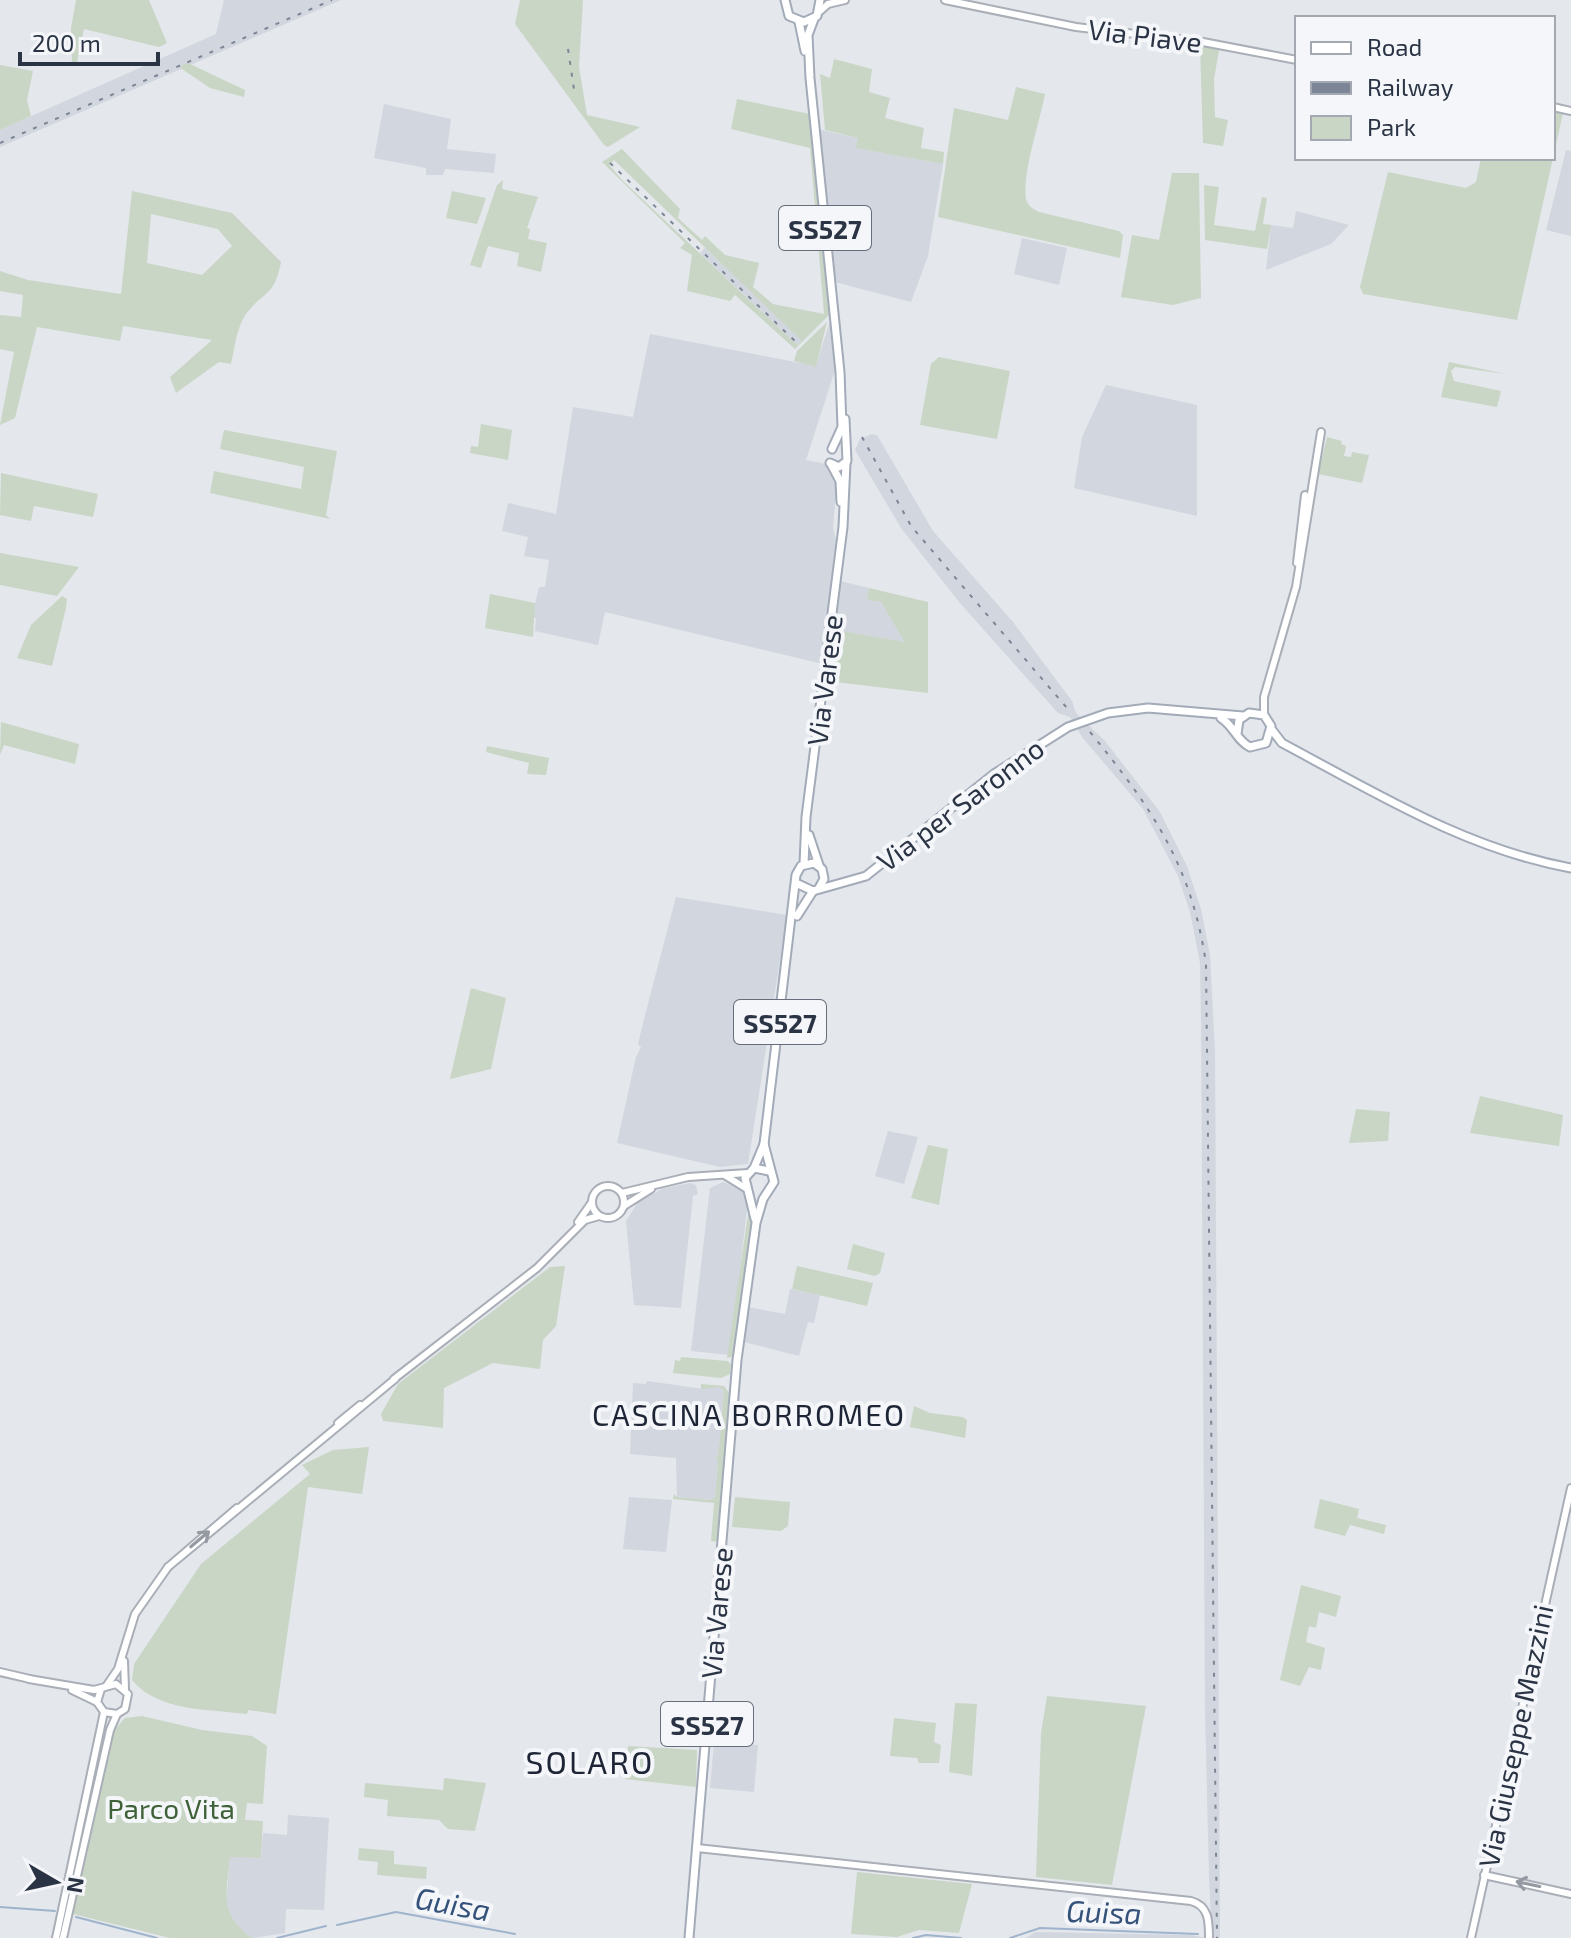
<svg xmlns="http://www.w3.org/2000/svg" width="1571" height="1938" font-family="'Exo 2',sans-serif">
<rect width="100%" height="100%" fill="#e4e7ec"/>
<g fill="#d2d6de">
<polygon points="224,0 341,0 0,147 0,130 216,34"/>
<polygon points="384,104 451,119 447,149 496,154 494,173 445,169 443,175 426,175 426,168 374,158"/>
<polygon points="817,129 858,138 857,148 943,164 928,256 911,302 831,281"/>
<polygon points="1566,150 1571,151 1571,236 1546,230"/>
<polygon points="1296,211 1349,225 1331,244 1266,270 1271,225 1293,228"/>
<polygon points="1022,238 1067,248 1059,285 1014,274"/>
<polygon points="705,248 763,302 802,341 797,345 704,257 700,253"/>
<polygon points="830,321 835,370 806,460 826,464 837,482 833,528 838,548 823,664 605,612 598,645 535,631 536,618 532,617 539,587 545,587 549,560 524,556 528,537 502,531 508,503 556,514 573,407 633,417 650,334 816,366"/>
<polygon points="1106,385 1197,405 1197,516 1074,488 1082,437"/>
<polygon points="872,434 877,435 933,531 1013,622 1072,701 1076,713 1105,741 1160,812 1187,866 1201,909 1210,955 1215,1050 1220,1938 1212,1938 1209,1877 1205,1710 1201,1020 1200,963 1190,912 1178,876 1143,809 1082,737 1070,717 1058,713 959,602 901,528 855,450 860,439"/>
<polygon points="840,581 869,588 867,600 881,602 906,642 834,631"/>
<polygon points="676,897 787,915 748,1164 720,1167 617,1143 636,1057 641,1047 638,1044 644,1019"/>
<polygon points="888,1131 918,1137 904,1184 875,1176"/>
<polygon points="723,1182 741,1189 748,1201 730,1355 691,1351 710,1188"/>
<polygon points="690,1183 696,1185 698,1194 693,1196 681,1308 634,1305 626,1221 638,1202 664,1188"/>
<polygon points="790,1289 820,1295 814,1323 808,1322 799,1356 744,1342 748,1307 785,1314"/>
<polygon points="647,1381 704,1389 705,1386 721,1387 724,1391 718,1458 715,1458 718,1461 715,1498 712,1500 677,1497 676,1458 630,1454 633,1383 646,1384"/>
<polygon points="629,1497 672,1500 666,1552 623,1549"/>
<polygon points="714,1742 758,1745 754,1792 710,1788"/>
<polygon points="288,1815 329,1818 324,1910 286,1909 285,1933 252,1938 240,1929 226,1909 230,1856 261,1858 263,1833 287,1835"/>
<polygon points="1035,1932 1192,1935 1206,1938 1026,1938"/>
</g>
<g fill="#c9d6c5" fill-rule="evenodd">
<polygon points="76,0 149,0 167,43 159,47 84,29 77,62 72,63 71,28"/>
<polygon points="520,0 583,0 579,67 587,115 640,127 608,147 604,145 515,24"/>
<polygon points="1200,45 1219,50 1214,79 1215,117 1228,120 1223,146 1203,143"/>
<polygon points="834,59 872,69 869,92 890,98 885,118 924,128 921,148 944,152 943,164 856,148 858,138 825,130 820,74 830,78"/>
<polygon points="188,63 245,90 244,97 210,88 179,67"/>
<polygon points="0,65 33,71 27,100 31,116 0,130"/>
<path d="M1016,87l29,7c-5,27 -23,79 -19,105 2,7 7,10 13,13l80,19 4,4 -3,23 -182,-41 16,-109 54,12z"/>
<path d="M737,99l73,15 20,200 -35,35 -60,-54 -5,6 -43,-10 5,-36 -12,-7 5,-5 -83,-81 20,-13 58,60 -2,9 24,22 3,-4 20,19 34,8 -6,24 20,17 51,10 -14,-166 -79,-19zM614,160l188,181 -5,4 -174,-164 -14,-16z"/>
<polygon points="1553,111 1563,113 1517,320 1363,294 1360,287 1388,172 1466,188 1476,182 1481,158 1553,158"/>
<polygon points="1172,173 1199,173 1201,298 1173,305 1121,297 1132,235 1159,240"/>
<polygon points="503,180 502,189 538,197 527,228 530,229 528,239 547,243 541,272 517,266 519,253 488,246 481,268 470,265 497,185"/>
<polygon points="1204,185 1219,187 1214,225 1255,231 1262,197 1267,198 1263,224 1271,225 1267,249 1205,240"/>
<path d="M132,191l100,22 49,49c-7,36 -17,28 -35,52 -10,15 -11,33 -15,50l-12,-2 -43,31 -6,-16 42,-37 -89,-14 -3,15 -83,-14 -22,91 -15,7 14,-73 -14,-3v-34l21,2 2,-22 -23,-4v-20l28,9 93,14zM151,214l67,15 14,17 -30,29 -55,-12z"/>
<polygon points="452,191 486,198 477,224 446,218"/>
<polygon points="827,322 816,367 794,361 797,351"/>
<polygon points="939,357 1010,371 997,439 920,425 931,364"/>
<polygon points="1449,362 1506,374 1455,367 1451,371 1454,381 1501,391 1497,407 1441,397"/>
<polygon points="481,424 512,430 508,460 470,453 471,446 478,447"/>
<polygon points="224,430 337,451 326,515 330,519 210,493 214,471 301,489 304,467 220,449"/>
<polygon points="1327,437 1342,441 1341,444 1346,446 1344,456 1351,457 1352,452 1369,455 1362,483 1318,474"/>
<polygon points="1,473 98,494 93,517 34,506 31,521 0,515"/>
<polygon points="0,553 79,567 57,596 0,585"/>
<polygon points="869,588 928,602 928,693 835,682 841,631 905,642 881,602 867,600"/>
<polygon points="490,594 535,603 533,637 485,628"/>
<polygon points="62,596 67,599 66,608 52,666 17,658 31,625"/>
<polygon points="1,722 79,744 75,764 4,745 0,755"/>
<polygon points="487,746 549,758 546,775 527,774 529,763 486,752"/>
<polygon points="471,988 506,998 491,1069 450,1079"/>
<polygon points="1480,1096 1563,1115 1559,1146 1470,1133"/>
<polygon points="1356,1109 1390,1112 1388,1141 1349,1143"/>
<polygon points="928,1145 948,1149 939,1205 911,1198"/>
<polygon points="750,1201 752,1229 735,1356 727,1358"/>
<polygon points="853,1244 885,1253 880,1273 875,1276 847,1269"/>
<polygon points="565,1266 556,1326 543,1340 540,1369 493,1363 444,1388 443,1428 383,1421 381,1414 398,1384 550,1267"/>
<polygon points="797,1266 873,1283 867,1306 792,1289"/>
<polygon points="681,1357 727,1361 731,1364 730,1374 721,1378 673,1373 675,1360 680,1361"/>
<polygon points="701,1384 724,1386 729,1393 718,1542 711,1541 714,1503 673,1499 674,1494 677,1497 711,1500 715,1497 718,1462 715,1457 718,1457 724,1391 720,1387 701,1389"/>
<polygon points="914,1406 930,1413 963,1417 967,1420 965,1438 910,1427"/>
<path d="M369,1447l-7,47 -54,-7 -32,227 -28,-4 -1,4c-38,-5 -89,-2 -115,-34l2,-16 67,-100 109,-90 -8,-9 31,-15z"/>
<polygon points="735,1497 790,1502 788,1526 781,1531 732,1527"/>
<polygon points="1320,1499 1359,1509 1357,1518 1386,1525 1384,1534 1350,1525 1345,1536 1314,1528"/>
<polygon points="1301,1585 1341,1596 1336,1617 1319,1612 1316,1628 1309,1626 1306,1642 1325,1648 1321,1670 1309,1667 1300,1686 1280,1680"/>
<polygon points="1047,1696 1146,1706 1112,1885 1036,1877 1041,1733"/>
<polygon points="955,1703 977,1704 972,1776 949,1772"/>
<path d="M142,1716l60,14 50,6 15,10 -4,58 -16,-1 -2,17 18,1 -2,37 -31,-1c-3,37 -12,56 22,81h-82l-97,-24 39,-181 13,-15z"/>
<polygon points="894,1718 936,1723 934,1742 941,1745 939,1763 919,1763 917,1758 890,1756"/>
<polygon points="628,1746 697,1750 696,1787 625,1779"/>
<polygon points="444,1778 486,1783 475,1831 448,1829 439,1820 387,1816 388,1800 364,1797 365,1783 443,1790"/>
<polygon points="359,1848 394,1851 394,1864 427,1867 426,1879 377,1875 378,1862 358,1860"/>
<polygon points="857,1872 972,1884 959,1933 919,1930 897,1937 851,1934"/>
</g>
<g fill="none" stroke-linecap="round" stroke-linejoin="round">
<g stroke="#9fb4cc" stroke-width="2">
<polyline points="0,1907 55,1911"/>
<polyline points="76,1917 157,1938"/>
<polyline points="337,1925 396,1912 515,1934"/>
<polyline points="277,1938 326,1926"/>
<polyline points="913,1938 926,1935 961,1938"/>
<polyline points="1010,1938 1040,1928 1198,1934"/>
</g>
<g stroke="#a9aeb7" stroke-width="10">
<g id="secondary">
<polyline points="945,0 1076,27 1203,42 1297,60"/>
<polyline points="819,12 828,4 845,0"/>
<polyline points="1553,107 1571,111"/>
<polyline points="1297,563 1305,495"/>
<polyline points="1264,715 1264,697 1296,587 1321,432"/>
<polyline points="726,1176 747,1189"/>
<circle cx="608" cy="1202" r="16"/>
<polyline points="622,1193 688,1177 748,1173"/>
<polyline points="624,1206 651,1189"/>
<polyline points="578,1222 592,1202"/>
<polyline points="394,1379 537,1268 585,1220 599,1216"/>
<polyline points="338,1423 360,1405"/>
<polyline points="237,1508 168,1567 395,1379"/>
<polyline points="124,1661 125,1689"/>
<polyline points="0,1672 30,1679"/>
<polyline points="29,1679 94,1690 116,1684 128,1694 125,1709 117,1714 104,1712 97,1702 101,1689"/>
<polyline points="107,1685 118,1669 135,1614 168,1567"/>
<polyline points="72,1690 97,1702"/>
<path d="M697,1848l494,53c18,5 18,20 18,37"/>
<polyline points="1484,1875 1571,1894"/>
<polyline points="56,1938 104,1712"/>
<polyline points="63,1938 110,1730 117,1714"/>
<polyline points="1471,1938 1571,1488"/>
</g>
</g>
<g stroke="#a3abb8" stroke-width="11">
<g id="primary">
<polyline points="785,0 789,16 804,22 817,16 820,0"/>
<polyline points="814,19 808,35 810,78 840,372 842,427 832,449"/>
<polyline points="799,22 805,51"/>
<polyline points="830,463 839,467 847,461 845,419"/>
<polyline points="831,464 840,481 841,502"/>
<path d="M1221,718c13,8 16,23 29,29l16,-4 5,-17 -7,-11 -15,-2 -10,7 -2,14"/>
<path d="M1272,730l10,13c94,50 184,106 289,125"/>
<polyline points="809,835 819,865"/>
<polyline points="804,864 806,817 843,527 846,463"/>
<polyline points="798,884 813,891 866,876 994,774 1068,727 1108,713 1148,708 1243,716"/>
<polyline points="797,916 813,891"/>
<polyline points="754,1168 764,1144 796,875 801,866 814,863 822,869 824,879 819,888"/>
<polyline points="755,1219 745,1178 754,1168 769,1171"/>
<polyline points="689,1938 737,1360 756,1223 763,1199 774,1182 764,1144"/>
</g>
</g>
<use href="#secondary" stroke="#fff" stroke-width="6"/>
<use href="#primary" stroke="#fff" stroke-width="7"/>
<g stroke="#7d8696" stroke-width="2" stroke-dasharray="4 8" stroke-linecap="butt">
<polyline points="568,49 575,96"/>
<polyline points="0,143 332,0"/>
<polyline points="610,163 798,344"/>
<polyline points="862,437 911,526 1067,708"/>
<path d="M1090,732c61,75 102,133 116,232l11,974"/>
</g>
</g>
<defs><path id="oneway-shaft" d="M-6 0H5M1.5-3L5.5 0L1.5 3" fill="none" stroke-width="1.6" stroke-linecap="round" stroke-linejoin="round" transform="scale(2)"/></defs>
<g stroke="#959aa2">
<use href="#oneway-shaft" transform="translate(200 1539) rotate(-40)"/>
<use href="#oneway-shaft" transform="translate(1528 1884) rotate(-168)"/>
</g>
<g text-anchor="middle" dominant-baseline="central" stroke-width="8" stroke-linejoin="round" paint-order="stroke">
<g fill="#f4f6f9" stroke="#676e7b" stroke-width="2">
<rect x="779" y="206" width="92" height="44" rx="6"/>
<rect x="734" y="1000" width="92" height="44" rx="6"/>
<rect x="661" y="1702" width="92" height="44" rx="6"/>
</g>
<g font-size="26" font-weight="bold" fill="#2b3445">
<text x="825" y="228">SS527</text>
<text x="780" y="1022">SS527</text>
<text x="707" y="1724">SS527</text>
</g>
<g font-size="28" fill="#2b3445" stroke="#f4f6f9">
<text transform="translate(1145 35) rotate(7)">Via Piave</text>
<text transform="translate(824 680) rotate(-83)">Via Varese</text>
<text transform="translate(960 804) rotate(-37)">Via per Saronno</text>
<text transform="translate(716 1613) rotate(-85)">Via Varese</text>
<text transform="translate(1515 1736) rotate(-78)">Via Giuseppe Mazzini</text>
</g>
<g font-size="28" fill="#3f6138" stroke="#f4f6f9">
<text x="171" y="1808">Parco Vita</text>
</g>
<g font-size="30" letter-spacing="2" fill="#1d2536" stroke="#f4f6f9">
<text x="749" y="1414">CASCINA BORROMEO</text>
</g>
<g font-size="30" font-style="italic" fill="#34527a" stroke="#f4f6f9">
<text transform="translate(453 1903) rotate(10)">Guisa</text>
<text transform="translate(1104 1911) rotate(2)">Guisa</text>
</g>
<g font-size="32" letter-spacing="2" fill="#1d2536" stroke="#f4f6f9">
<text x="590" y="1761">SOLARO</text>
</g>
</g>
<rect x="1295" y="16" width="260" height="144" fill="#f4f6f9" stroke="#a4a8b1" stroke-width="2"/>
<rect x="1311" y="42" width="40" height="12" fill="#ffffff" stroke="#a4a8b1" stroke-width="2"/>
<text x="1367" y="56" font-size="24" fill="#2b3445">Road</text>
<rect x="1311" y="82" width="40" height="12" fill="#7d8696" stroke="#a4a8b1" stroke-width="2"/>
<text x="1367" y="96" font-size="24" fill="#2b3445">Railway</text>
<rect x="1311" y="116" width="40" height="24" fill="#c9d6c5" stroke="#a4a8b1" stroke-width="2"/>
<text x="1367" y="136" font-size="24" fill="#2b3445">Park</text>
<g transform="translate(56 1882) rotate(99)" stroke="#f4f6f9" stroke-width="6" paint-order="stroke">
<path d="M0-6L14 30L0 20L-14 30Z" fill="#2b3445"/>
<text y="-12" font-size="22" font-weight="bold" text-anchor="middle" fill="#2b3445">N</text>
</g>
<path d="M20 52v12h138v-12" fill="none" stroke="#2b3445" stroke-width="4"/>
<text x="32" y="52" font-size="24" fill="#2b3445" stroke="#f4f6f9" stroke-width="6" paint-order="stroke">200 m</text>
</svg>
